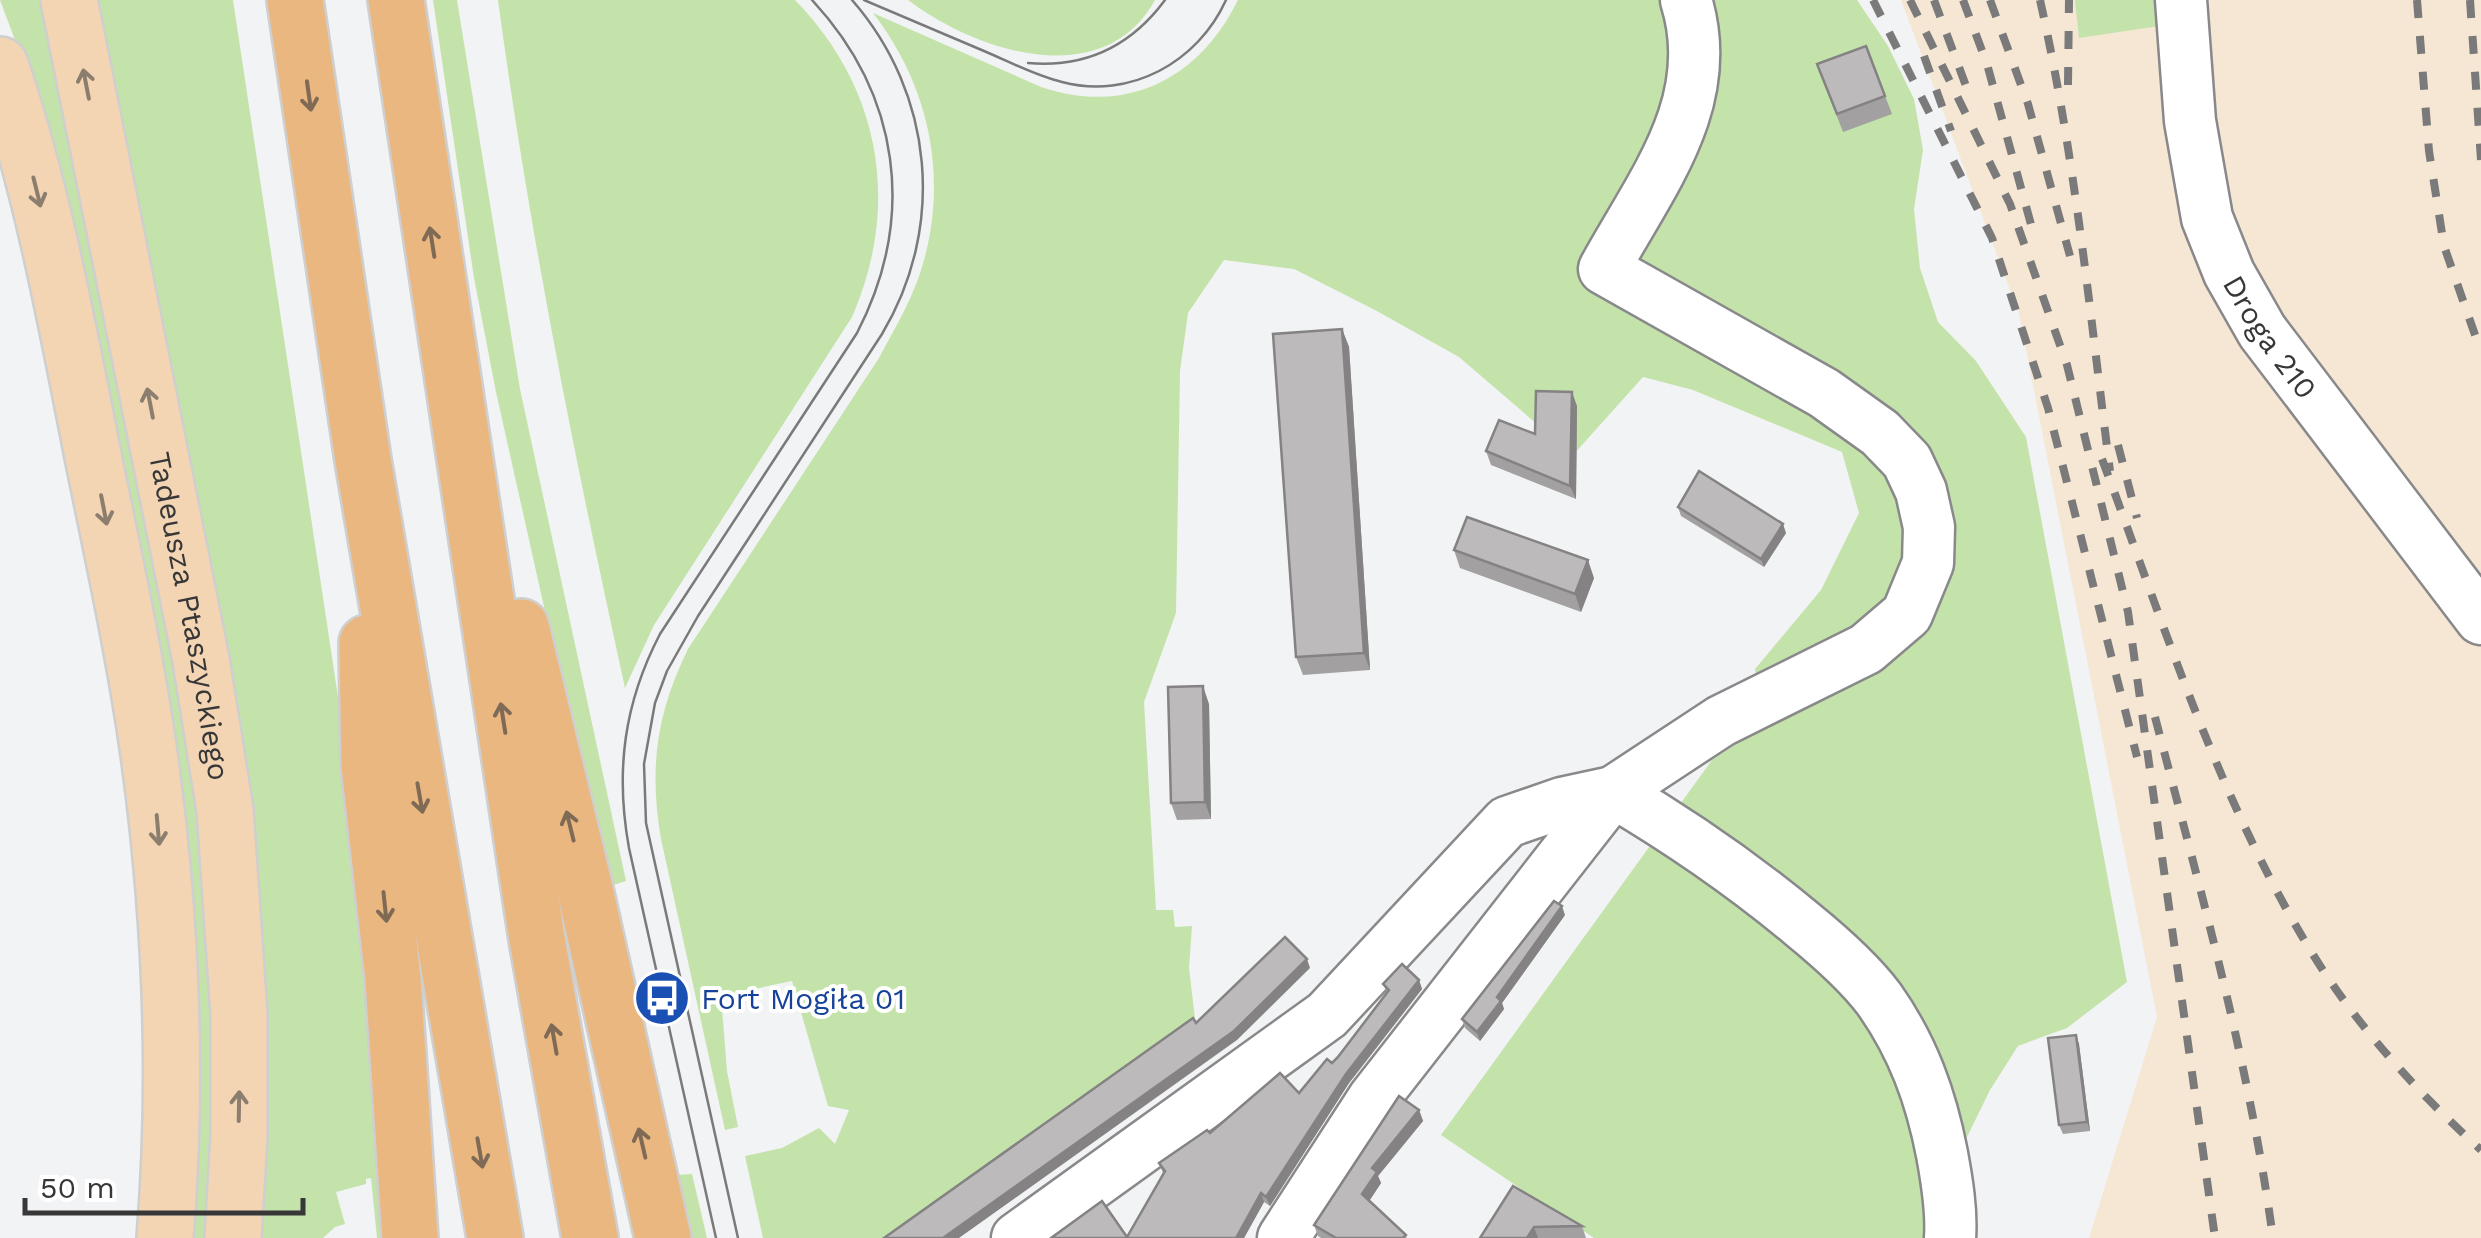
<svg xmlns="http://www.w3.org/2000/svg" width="2481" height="1238" font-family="'Work Sans',sans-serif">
<rect width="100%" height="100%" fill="#f2f3f5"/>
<polygon fill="#f5e7d4" points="1901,0 2481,0 2481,1238 2089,1238 2157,1017 2019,314"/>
<g fill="#c4e3aa">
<polygon points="0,0 46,0 193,749 215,988 210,1238 186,1238 191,1182 18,48"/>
<polygon points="91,0 233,0 346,750 369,972 386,1238 377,1238 371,1178 366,1179 366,1184 336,1192 345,1224 335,1227 323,1238 255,1238"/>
<polygon points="433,0 457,0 520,389 626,881 613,885 678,1175 692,1174 707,1238 685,1238 496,392 474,278"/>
<path d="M498,0h297c86,88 106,205 57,317l-198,308 -29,63c-50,-228 -96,-457 -127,-688z"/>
<path d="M908,0h247c-52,94 -180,51 -247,0z"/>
<path d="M1238,0h619l31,46 26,53 9,51 -9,59 6,59 18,54 38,39 50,76 101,545 -60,46 -49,18 -28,44 -23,47 -22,101h-351l-153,-103 271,-375 51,-34 -8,-57 66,-79 38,-77 -17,-61 -149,-62 -50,-13 -70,78 -114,-98 -84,-47 -81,-41 -70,-9 -36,53 -8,58 -4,242 -32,89 12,208h17l2,17 17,-1 -3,42 7,59 -295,211h-138l-18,-82 37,-8 37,-20 16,16 14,-34 -21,-4 -36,-125 -71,15 6,75 11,56 -13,3 -64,-291c-12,-70 -5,-125 27,-190l191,-291c17,-32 36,-63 45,-98 24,-87 4,-176 -51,-247l168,74c86,29 158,-8 197,-87z"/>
<polygon points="2075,0 2165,0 2166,25 2079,38"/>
</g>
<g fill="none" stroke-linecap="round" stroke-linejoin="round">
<g stroke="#89898b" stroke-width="55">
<g id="minor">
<path id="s1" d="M2181,0l9,121 17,97 22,55 33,58 219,288"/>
<path d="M1017,1238l310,-223 180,-193 55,-19 51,-11c68,40 129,82 189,132 27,22 56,47 77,75 34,48 52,98 63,155 5,27 10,57 8,84"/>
<path d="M1283,1238l90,-139 240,-307 108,-71 145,-72 41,-35 21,-51 1,-36 -8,-36 -14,-30 -27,-28 -56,-40 -220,-124c47,-86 114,-167 82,-269"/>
</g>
</g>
<g stroke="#cfcfcf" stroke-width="60">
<g id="major">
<path id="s2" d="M69,0l132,660 24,150 14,204v122l-6,102"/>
<path d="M0,65c43,127 67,259 93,391 20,99 42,198 56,298 22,160 29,323 16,484"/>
</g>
</g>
<g stroke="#cfcfcf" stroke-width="60">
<g id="highway">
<polyline points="295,0 363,460 495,1238"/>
<polyline points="396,0 537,939 590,1238"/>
<polyline points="521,627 583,881 663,1238"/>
<polyline points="367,643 369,765 393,979 410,1238"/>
</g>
</g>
<use href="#minor" stroke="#fff" stroke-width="50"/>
<use href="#major" stroke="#f3d4b3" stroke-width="55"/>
<use href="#highway" stroke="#ebb780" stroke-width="55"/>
<g stroke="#7a7a7b" stroke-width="2.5">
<path d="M864,0c40,17 80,34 120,51 26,11 52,25 78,31 68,18 136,-20 164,-82"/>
<path d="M1028,63c57,5 103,-17 137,-63"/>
<path d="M716,1238l-87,-390c-14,-77 -5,-145 31,-214l197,-301c60,-116 43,-238 -45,-333"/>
<path d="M738,1238l-92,-415 -2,-59 11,-61 12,-32 31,-55 184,-282c64,-107 52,-240 -30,-334"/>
</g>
<g stroke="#7a7a7b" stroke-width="8" stroke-dasharray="18 18" stroke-linecap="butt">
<polyline points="1873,0 1992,238 2048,408 2137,757"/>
<polyline points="1910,0 2010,204 2067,365 2128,612 2215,1238"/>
<polyline points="1934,0 1966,86"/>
<polyline points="1963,0 1987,64 2035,239"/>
<polyline points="1990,0 2028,104 2070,256"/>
<path d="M2040,0c35,155 50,314 70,471"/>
<polyline points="2417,0 2429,151 2444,246 2481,352"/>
<polyline points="2470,0 2481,160"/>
<polyline points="1924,56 1951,131"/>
<polyline points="2068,85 2069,0"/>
<polyline points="2118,445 2137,518"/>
<path d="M2102,459c62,165 115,337 207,489 45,75 107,143 172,202"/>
<path d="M2155,717c45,172 94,344 118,521"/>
</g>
</g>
<g fill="#a2a0a0">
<polygon points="1866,46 1892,114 1843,132 1817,64"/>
<polygon points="1342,329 1349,347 1370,670 1303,675 1296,657"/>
<polygon points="1577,406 1576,499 1491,465 1486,451 1535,434"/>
<polygon points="1678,507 1786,533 1764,567 1681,516"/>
<polygon points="1454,550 1594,578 1581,612 1460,568"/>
<polygon points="1209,704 1211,819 1177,820 1171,803"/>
<polygon points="1565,915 1502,1003 1504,1009 1480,1041 1465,1028 1462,1019"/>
<polygon points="1419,980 1422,989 1349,1083 1270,1206 1264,1202 1244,1238 1051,1238 1127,1237 1163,1173 1159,1163 1210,1133 1299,1093 1332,1063 1387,993 1383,984"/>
<polygon points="2076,1035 2079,1044 2090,1131 2063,1134 2059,1125"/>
<polygon points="1419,1110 1423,1121 1378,1176 1381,1183 1369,1201 1407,1238 1321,1238 1318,1236 1314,1225"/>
<polygon points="1513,1186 1582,1226 1586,1238 1480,1238"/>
</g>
<g fill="#848282">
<polygon points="1342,329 1349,347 1370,670 1364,653"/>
<polygon points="1572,392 1577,406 1576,499 1570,486"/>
<polygon points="1783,524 1786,533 1764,567 1761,559"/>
<polygon points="1588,560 1594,578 1581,612 1575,594"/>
<polygon points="1203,686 1209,704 1211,819 1205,802"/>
<polygon points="1562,906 1565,915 1502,1003 1504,1009 1480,1041 1477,1032 1497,997"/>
<polygon points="1307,959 1310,968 1237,1040 959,1238 943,1238"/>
<polygon points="1419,980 1422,989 1349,1083 1270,1206 1266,1197 1346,1074"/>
<polygon points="2076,1035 2079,1044 2090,1131 2087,1122"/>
<polygon points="1419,1110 1423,1121 1378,1176 1381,1183 1366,1206 1362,1194 1372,1168"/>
<polygon points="1261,1193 1264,1202 1244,1238 1236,1238"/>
<polygon points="1534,1227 1538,1238 1527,1238"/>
</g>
<g fill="#bcbaba" stroke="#848282" stroke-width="2.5">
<polygon points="1866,46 1885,96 1837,114 1817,64"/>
<polygon points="1342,329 1364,653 1296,657 1273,334"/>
<polygon points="1536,391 1572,392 1570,486 1486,451 1499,420 1535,434"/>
<polygon points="1699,471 1783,524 1761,559 1678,507"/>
<polygon points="1467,517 1588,560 1575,594 1454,550"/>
<polygon points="1203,686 1205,802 1171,803 1168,687"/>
<polygon points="1554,901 1562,906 1497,997 1501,1001 1477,1032 1462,1019"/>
<polygon points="1285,937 1307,959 1234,1031 943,1238 884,1238 1193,1018 1196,1023"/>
<polygon points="1402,964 1419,980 1346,1074 1266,1197 1261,1193 1236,1238 1051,1238 1102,1201 1127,1237 1165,1171 1159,1163 1207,1130 1210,1133 1280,1073 1299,1093 1327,1059 1332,1063 1338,1057 1389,990 1383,984"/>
<polygon points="2076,1035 2087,1122 2059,1125 2048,1038"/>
<polygon points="1399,1096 1419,1110 1372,1168 1377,1172 1362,1194 1406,1235 1403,1238 1336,1238 1314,1225"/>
<polygon points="1513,1186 1582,1226 1534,1227 1527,1238 1480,1238"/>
</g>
<defs><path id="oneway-shaft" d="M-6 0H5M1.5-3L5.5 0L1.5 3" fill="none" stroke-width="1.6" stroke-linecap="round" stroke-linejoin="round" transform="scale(2.5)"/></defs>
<g stroke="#8c7e6f">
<use href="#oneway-shaft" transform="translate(86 84) rotate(-101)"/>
<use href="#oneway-shaft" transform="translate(37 192) rotate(76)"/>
<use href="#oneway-shaft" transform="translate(150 403) rotate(-101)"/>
<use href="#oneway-shaft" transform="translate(104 510) rotate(79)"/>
<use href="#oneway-shaft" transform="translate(158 830) rotate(85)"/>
<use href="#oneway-shaft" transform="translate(239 1106) rotate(-89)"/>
</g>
<g stroke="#7f6a55">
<use href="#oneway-shaft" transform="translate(309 96) rotate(82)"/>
<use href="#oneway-shaft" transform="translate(432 242) rotate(-99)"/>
<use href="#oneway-shaft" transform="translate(503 718) rotate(-99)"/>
<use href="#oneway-shaft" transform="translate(420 798) rotate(80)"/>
<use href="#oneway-shaft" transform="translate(570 826) rotate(-104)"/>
<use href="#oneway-shaft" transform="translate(385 907) rotate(84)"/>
<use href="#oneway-shaft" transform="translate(554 1039) rotate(-100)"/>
<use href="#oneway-shaft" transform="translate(642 1143) rotate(-103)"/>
<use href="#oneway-shaft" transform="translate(480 1153) rotate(80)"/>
</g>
<defs>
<g id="bus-disc" transform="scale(2.875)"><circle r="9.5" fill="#1a4fb4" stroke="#fff"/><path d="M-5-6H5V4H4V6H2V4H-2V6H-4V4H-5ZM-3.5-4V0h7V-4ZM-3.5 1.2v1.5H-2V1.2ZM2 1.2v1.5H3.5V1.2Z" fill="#fff"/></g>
</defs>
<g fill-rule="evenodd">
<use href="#bus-disc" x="662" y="998"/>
</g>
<g text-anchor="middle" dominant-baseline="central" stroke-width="8" stroke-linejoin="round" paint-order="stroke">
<g font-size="30" fill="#373738" stroke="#fff">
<text stroke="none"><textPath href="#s1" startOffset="355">Droga 210</textPath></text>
<text stroke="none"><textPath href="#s2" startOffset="628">Tadeusza Ptaszyckiego</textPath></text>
</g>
<g font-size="30" fill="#164399" stroke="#fff" text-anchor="start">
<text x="701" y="998">Fort Mogiła 01</text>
</g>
</g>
<path d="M25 1198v15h278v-15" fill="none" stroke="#373738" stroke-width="5"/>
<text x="40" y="1198" font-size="30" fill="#373738" stroke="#ffffff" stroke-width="8" paint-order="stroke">50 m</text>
</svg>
